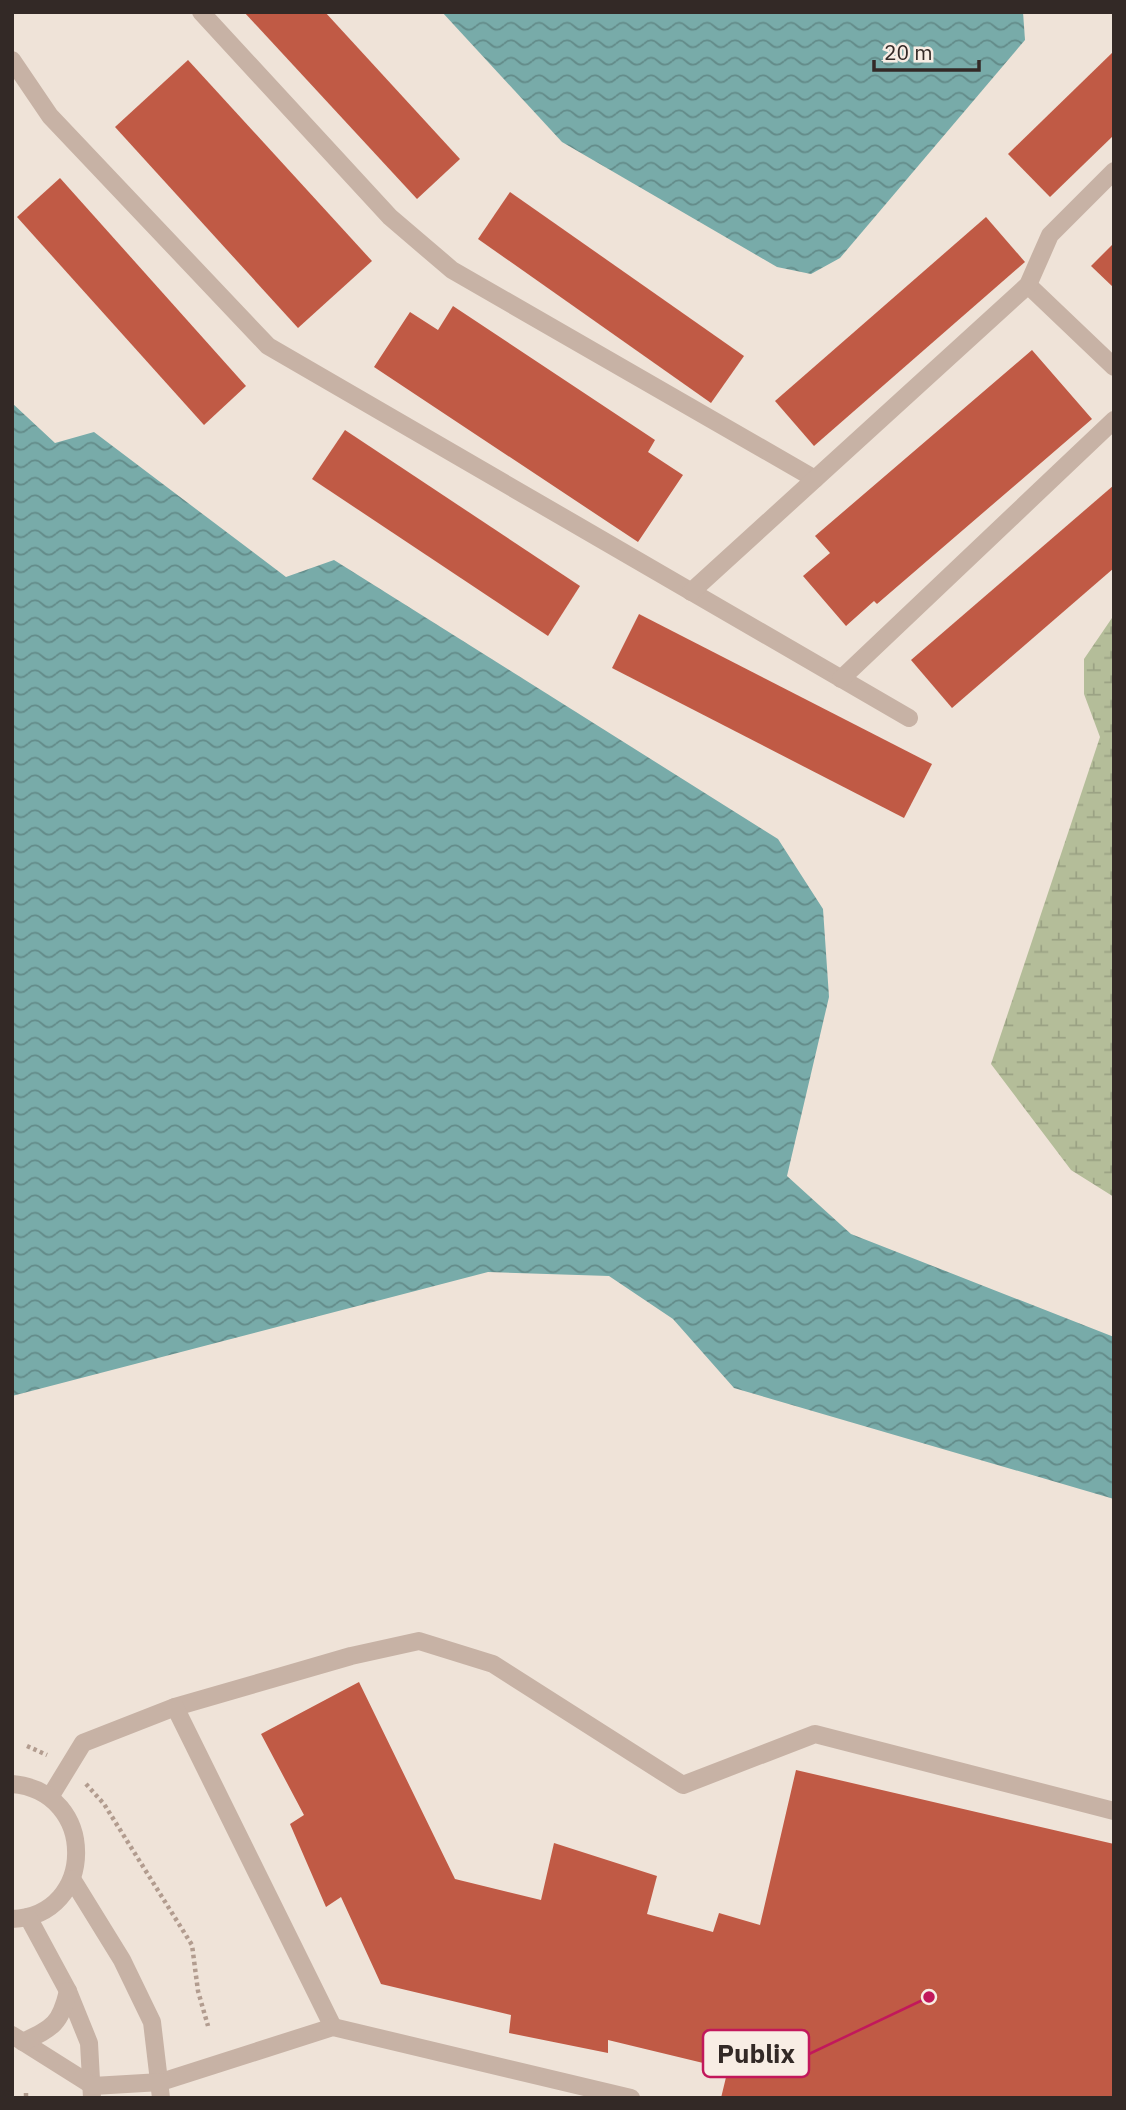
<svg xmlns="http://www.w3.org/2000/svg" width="1126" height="2110" font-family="'IBM Plex Sans',sans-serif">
<defs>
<pattern id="wetland-marsh" width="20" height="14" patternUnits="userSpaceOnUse" patternTransform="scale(1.75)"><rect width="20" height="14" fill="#b4bd99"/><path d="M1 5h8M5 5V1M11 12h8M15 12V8" fill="none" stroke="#9ba284"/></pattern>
<pattern id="water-waves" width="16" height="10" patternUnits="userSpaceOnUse" patternTransform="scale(1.75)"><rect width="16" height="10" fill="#78aba9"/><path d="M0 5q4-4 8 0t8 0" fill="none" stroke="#638b89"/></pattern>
</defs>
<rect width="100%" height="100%" fill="#efe3d8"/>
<polygon fill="url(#wetland-marsh)" points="1114,615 1114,1197 1071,1170 991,1064 1100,737 1084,694 1084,659"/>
<g fill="url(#water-waves)">
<polygon points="442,12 1023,12 1025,40 840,258 811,274 777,267 562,142"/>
<polygon points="12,403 55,443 94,432 286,577 334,560 778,839 823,909 829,997 787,1176 851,1234 1114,1337 1114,1499 734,1388 673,1319 609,1276 488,1272 12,1396"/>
</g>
<g fill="#c05a45">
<polygon points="244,12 325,12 460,159 417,199"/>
<polygon points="1114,51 1114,135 1050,197 1008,154"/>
<polygon points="188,60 372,261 298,328 115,127"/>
<polygon points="60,178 246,386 204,425 17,217"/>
<polygon points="510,192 744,356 711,403 478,239"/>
<polygon points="986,217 1025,262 814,446 775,401"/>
<polygon points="1114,243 1114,288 1091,266"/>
<polygon points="453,306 655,440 648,452 683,475 638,542 374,367 410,312 438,330"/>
<polygon points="1032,350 1092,419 877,604 874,601 846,626 803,576 830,553 815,536"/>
<polygon points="345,430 580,586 548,636 312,479"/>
<polygon points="1114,485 1114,568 952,708 911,660"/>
<polygon points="639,614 932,764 904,818 612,668"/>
<polygon points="359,1682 455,1879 541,1900 554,1843 657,1876 647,1914 713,1932 719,1913 760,1925 796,1770 1114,1844 1114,2098 721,2098 728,2069 608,2040 608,2053 509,2033 511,2015 381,1984 341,1897 326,1907 290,1824 304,1815 261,1734"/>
</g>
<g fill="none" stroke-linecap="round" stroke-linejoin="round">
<g stroke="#b29c8f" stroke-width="4.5" stroke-dasharray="3.5 3.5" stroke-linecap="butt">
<polyline points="27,1746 47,1755"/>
<polyline points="86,1784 104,1804 192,1945 198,1991 208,2026"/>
<polyline points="26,2093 26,2098"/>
</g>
<g stroke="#c7b2a5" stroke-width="18">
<polyline points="201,12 390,217 452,270 815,479"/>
<polyline points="12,60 50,116 268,346 909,718"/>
<polyline points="1028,285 1114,367"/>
<polyline points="691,592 1028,285 1050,235 1114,171"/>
<polyline points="841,679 1114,420"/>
<polyline points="175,1707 351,1656 419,1641 493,1664 683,1785 815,1734 1114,1811"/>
<polyline points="50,1797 83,1743 175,1707 333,2027"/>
<polyline points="161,2082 333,2027 631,2098"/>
</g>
<g stroke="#c7b2a5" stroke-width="18">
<path d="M12,1784c86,7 85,132 0,135"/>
<polyline points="72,1879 122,1960 152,2022 161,2098"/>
<polyline points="28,1917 68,1991 89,2043 92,2098"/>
<polyline points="12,2035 93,2086 161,2082"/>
<path d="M23,2042c31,-15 37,-18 45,-51"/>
</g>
</g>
<path fill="none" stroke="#c2185b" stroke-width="2.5" d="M929 1997L809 2054"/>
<circle fill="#c2185b" stroke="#f8ede4" stroke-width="2.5" cx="929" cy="1997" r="7"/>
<rect fill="#f8ede4" stroke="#c2185b" stroke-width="2.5" x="703" y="2030" width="106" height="47" rx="7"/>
<g font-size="26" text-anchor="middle" font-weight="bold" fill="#332926">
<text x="756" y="2063">Publix</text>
</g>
<rect width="1126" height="2110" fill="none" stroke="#332926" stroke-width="28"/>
<path d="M874 60v10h105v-10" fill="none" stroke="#332926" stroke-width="3.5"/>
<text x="884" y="60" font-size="21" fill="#332926" stroke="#f8ede4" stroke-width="5" paint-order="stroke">20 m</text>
</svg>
